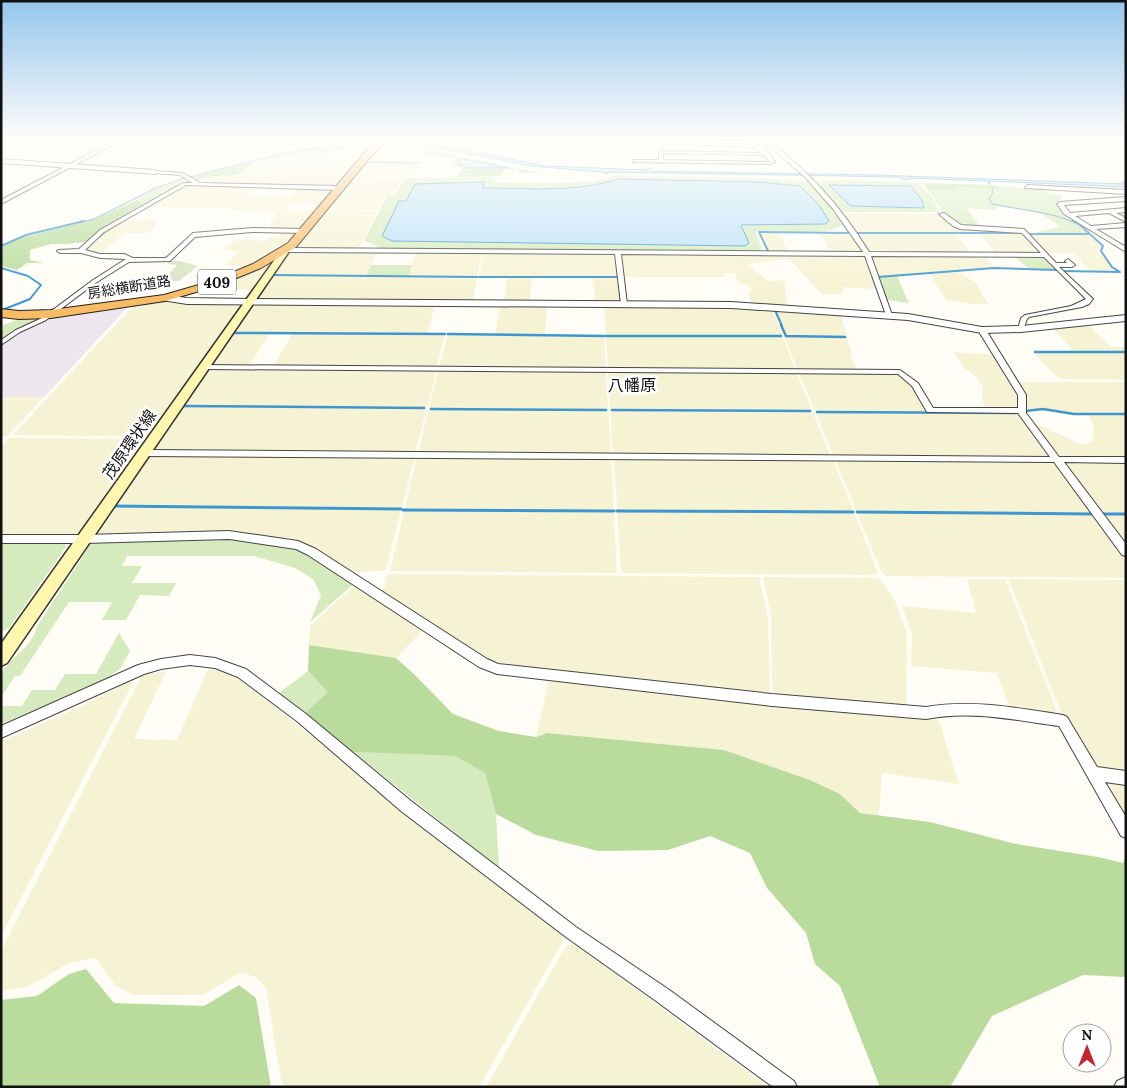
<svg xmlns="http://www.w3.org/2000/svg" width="1127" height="1088" font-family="Lora,'Noto Sans JP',serif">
<rect width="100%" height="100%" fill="#fffdf5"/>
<polygon fill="#eee6ef" points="129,306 44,397 1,397 1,345 16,333 53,316"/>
<g fill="#f6f3d4">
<polygon points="382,144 426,150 413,176 352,176"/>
<polygon points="338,149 368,150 335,188 256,185 285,156 254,185 200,183 195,180 215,176 236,175 255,162 303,153 324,154"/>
<polygon points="351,177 402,178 394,194 387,194 378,210 339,210 377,212 357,251 291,249"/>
<polygon points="186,184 253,186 229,209 147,206"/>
<polygon points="298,188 334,189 321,205 289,205 286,211 316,211 301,230 268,229 278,209"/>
<polygon points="247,193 255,194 252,197 279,198 282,194 289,195 275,212 230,210"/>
<polygon points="842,214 941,214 954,226 1022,232 1042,254 998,254 977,233 954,233 973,254 869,253"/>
<polygon points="147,219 155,221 155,226 149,233 125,233 99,255 83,251 124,222"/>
<polygon points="284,231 300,231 292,243 249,268 226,265 238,251 222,249 237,239 265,241 269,238 277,238"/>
<polygon points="757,232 778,232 789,254 767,253"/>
<polygon points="819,232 849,232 864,253 833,254"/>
<polygon points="1029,234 1088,234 1103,246 1101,251 1112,267 1120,272 1091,272 1075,254 1044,252"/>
<polygon points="288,252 377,252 366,276 408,276 416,252 482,253 472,302 253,301"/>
<polygon points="484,253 616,254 623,303 595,303 593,277 532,277 529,303 504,302 507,277 479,277"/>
<polygon points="619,254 862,255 866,256 877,289 842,287 842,294 822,294 789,259 747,264 768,281 784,280 788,307 751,303 748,292 752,291 747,284 740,284 734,273 723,273 724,277 622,277"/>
<polygon points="870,255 984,256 994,268 958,271 977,284 983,296 989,304 974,304 946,300 929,272 878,277"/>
<polygon points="280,256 256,290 200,289"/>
<polygon points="161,301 194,303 245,304 149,437 13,435 134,305"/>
<polygon points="250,304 435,305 427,334 445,334 437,366 434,368 273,367 292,334 270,333 249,366 207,367"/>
<polygon points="500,305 547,306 545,335 604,336 606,369 439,367 448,334 495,335"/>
<polygon points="604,306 723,307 772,309 795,369 608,369"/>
<polygon points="773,310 841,316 851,350 851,357 858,371 798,370"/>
<polygon points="1087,324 1111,347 1126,347 1126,380 1059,379 1033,352 1075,352 1052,328"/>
<polygon points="954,352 994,355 1020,396 1018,409 986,409 982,400 983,388 978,379 969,371 966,371"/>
<polygon points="205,368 437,370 415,453 149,452"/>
<polygon points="438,371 606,371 611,455 418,453"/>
<polygon points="608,371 795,372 797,374 831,457 613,455"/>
<polygon points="799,373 899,373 907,378 930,411 1015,412 1019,413 1051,458 834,457"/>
<polygon points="1017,382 1126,382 1126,459 1058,458 1030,421 1082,445 1092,442 1094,425 1087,414 1074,414 1043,409 1025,411 1027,399"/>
<polygon points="1,397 44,397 7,436 1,436"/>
<polygon points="10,438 147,439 149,440 79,537 1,537 1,447"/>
<polygon points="144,456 415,456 386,569 383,571 346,572 315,551 93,537"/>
<polygon points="417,456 611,457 617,573 390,571"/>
<polygon points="614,458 833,460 878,573 875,575 621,573"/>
<polygon points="835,460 1053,461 1126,557 1126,578 886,576 882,573"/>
<polygon points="1059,461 1126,461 1126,548"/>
<polygon points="387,574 759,577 768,619 770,697 498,668 383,596"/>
<polygon points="763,577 876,578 881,580 895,601 907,633 906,709 774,698 772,678 771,616"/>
<polygon points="967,579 1005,579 1059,716 1012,713 996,673 911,666 912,634 902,606 976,613"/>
<polygon points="1008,579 1126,580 1126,775 1103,772 1089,761 1063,717"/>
<polygon points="357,583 424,629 396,658 309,645 310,626"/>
<polygon points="208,669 233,674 563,934 562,943 479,1087 285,1087 281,1080 266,988 256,977 243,973 237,974 204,995 133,995 116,986 95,958 69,963 28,987 1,991 1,951 142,675 166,671 134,739 177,740"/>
<polygon points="134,676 136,677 1,936 1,740 21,733 75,709 113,690"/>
<polygon points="549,679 934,717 939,721 959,784 882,773 879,815 860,813 840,794 810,780 724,750 548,733 536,737"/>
<polygon points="1104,782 1126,782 1126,824"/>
<polygon points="574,943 768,1087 486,1087 565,947"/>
</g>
<g fill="#d5ebbd">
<path d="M616,176l137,2 55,3 24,25 11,19c-16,11 -67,6 -88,6l7,17 -8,5 -374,-2v-3l-16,-8 23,-44 8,-1 10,-17 87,-1 4,1 -1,5h71l26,-2z"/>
<polygon points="189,178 196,183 186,183 146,206 137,200 156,189"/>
<polygon points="837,180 919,183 934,200 939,212 842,212 814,181"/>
<path d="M998,186l44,3 3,3 17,4 -4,8 2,4 34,23h-5l-1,3h-59l30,-7 1,-1 -19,-12 -44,-9 -2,5 -29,-2 15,20 -23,-2 -15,-14 -15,-22 29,1 2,-4c13,0 30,5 42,1z"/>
<polygon points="1014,256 1045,256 1057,270 1029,269"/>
<polygon points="371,265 412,265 408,276 366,276"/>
<polygon points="897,276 909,303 887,300 878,277"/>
<polygon points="46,317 1,340 1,326 21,318"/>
<path d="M230,536l68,12 58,34 -46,40 11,-27 -8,-16 -18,-11 -41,-12h-127l-5,10h20l-10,17h44l-7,13 -29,-1 -14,25h-24l10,-18h-43l-49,74h-5l-14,21c0,-7 -1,-18 1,-24 10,-18 31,-26 35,-47l49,-74 5,-12z"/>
<polygon points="1,541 63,541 66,547 9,628 1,632"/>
<polygon points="119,633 130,651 120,669 103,681 1,724 1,706 22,706 32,690 55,690 65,674 96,674"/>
<polygon points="308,671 329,692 302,716 278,694"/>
<polygon points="353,752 455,756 485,773 496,814 499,868"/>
</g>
<g fill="#b9dc9c">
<polygon points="368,140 380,140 350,145 343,149 324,154 303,153 255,162 236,175 215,176 197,180 192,177 278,155"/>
<polygon points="428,150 530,171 547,173 518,173 519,170 504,169 502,176 457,177 462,167 451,166 455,157 425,157"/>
<path d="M923,183l71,2 7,3c-12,4 -29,-1 -42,-1l-2,4 -29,-1z"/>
<polygon points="137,200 147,206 95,241 66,244 51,244 30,250 30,260 43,263 27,263 17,270 1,266 1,248 13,240 95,219"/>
<polygon points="309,645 396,658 415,675 453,714 499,731 536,737 547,733 724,750 810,780 840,794 860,813 930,822 1016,844 1098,857 1123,863 1126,854 1126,977 1083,975 992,1016 950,1087 880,1087 840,986 815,964 806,933 767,888 750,853 710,836 668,850 598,851 536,835 496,814 485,773 455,756 353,752 302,716 328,692 308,671"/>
<polygon points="86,969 114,1003 204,1006 239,985 256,998 271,1087 1,1087 1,1000 37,996 69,974"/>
</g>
<polygon fill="#d9e3c4" points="170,261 180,261 198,266 179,281 162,281 177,265 167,264"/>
<g fill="#b9e0f7" stroke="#3f96cf">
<polygon points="400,140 430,141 429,143 546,166 647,170 647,168 651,168 652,171 876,175 1124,184 1122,182 1125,182 1126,187 989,181 991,184 989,184 986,181 908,178 908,180 897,177 605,172 608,174 601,172 532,166"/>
<polygon points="460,159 463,159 508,168 465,168 459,164"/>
<path d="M618,179l140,3 42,4 19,19 10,16 -4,3 -84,1 8,18 -4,3 -353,-5 -10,-5 17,-35h7l9,-17 69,-2 -1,6c45,0 92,5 135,-9z"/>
<polygon points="829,185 911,186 922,201 924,208 850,206"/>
</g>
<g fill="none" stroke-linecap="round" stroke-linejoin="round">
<g stroke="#3f96cf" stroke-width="1">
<polyline points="364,162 420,163"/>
<path d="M992,187l1,6 -4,5 3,6c27,6 58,7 83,19"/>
<polyline points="78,223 94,219 154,189 178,180 279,154 361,140"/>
</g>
<g stroke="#3f96cf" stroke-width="2">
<polyline points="857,233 1024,233"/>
<polyline points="1029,234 1088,234"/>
<polyline points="1,246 26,235 84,221"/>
<polyline points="769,253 759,232 848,233"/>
<polyline points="1,268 28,276 41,285 30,299 2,310"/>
<polyline points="1063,271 1120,272 1112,267 1101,251 1103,246 1080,225 1073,221"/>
<polyline points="272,275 477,277"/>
<polyline points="479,277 618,277"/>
<polyline points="878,277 994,268 1057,270"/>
<polyline points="775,310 782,326"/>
</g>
<g stroke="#3f96cf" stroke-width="2.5">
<polyline points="781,325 786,336 845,337"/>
<polyline points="231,333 445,334"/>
<polyline points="448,334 604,336"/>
<polyline points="606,336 781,336"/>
<polyline points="1035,352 1126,352"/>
<polyline points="180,406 424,408"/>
<polyline points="431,409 606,410"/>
<polyline points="612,410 810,411"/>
<polyline points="1025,411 1043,409 1074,414 1126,414"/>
<polyline points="817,412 1016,413"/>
</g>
<g stroke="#3f96cf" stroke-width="3">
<polyline points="110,506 401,509"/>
<polyline points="403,510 614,511"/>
<polyline points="617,511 853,512"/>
<polyline points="857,512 1093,514"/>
<polyline points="1100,514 1126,514"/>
</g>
<g stroke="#444" stroke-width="2">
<g id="minor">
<polygon points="116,140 122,140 1,204 1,200"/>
<polygon points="501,140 524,140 522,141"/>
<path d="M587,140l180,5 -5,-5h5c41,30 76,69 102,112l172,1 -19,-20 -62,-4 -7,-3 -14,-12 5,-1 17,12 63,4 32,34h11l-2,-2 3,-2 7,6 -3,2h-13l34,32 -4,5 -7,3 -53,10 -2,2 -4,11h-4l-1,-1 3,-11 4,-3 46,-9 15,-7 -42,-42 -173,-1 21,59 -3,2 -3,-2 -21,-59 -244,-2 6,50 -3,2 -3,-2 -6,-50 -329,-2 -3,-2 3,-2 577,4 -30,-43 -27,-31 -35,-31h-10l8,6 6,9 -5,2 -136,-2 -2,-2h27v-8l2,-1 100,2 -6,-6zM663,153l101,2 6,7 -107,-2z"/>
<polygon points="155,171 183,173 200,183 339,186 342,188 339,190 186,185 104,232 85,250 100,254 124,254 133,258 166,258 193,233 252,228 304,229 307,231 304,233 252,232 195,237 170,261 129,262 97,282 46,320 20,332 1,345 1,340 16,330 42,318 93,280 126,259 100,258 81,253 60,253 57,251 58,250 79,249 100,230 183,183 193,183 180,175 153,173"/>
<polygon points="1027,185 1126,190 1126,194 1025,188"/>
<polygon points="1126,197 1126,201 1064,205 1070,213 1126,208 1126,212 1116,213 1126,218 1126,222 1109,213 1075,216 1091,226 1126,223 1126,227 1096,229 1126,247 1126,252 1064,214 1057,204 1060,202"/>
<polygon points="982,328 986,330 1026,395 1026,413 1059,457 1126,457 1126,463 1064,462 1126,544 1126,556 1122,555 1054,462 144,456 140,453 144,450 1050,457 1018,413 927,412 912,386 898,374 203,369 199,367 203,365 900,370 918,383 933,408 1018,408 1018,395 978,330"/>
<path d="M229,531l69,10 18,8 171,110 11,5 274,30 154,13c46,-8 91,1 137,8l4,2 30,50 29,4v14l-21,-3 21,35v21l-5,-2 -62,-110c-45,-6 -88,-16 -133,-7l-154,-13 -275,-32 -18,-7 -171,-112 -12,-6 -67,-10 -145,4h-83v-8h83z"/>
<polygon points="190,655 215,658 246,669 306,714 411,801 576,927 668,989 794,1081 797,1087 773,1087 656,1001 566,937 401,811 298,722 238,677 215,668 190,665 161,669 144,674 1,738 1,726 138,665 161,659"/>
<polygon points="1126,1077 1126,1087 1114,1087 1117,1081"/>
</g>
</g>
<g stroke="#444" stroke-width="2">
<g id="tertiary">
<polygon points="1,159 155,170 158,172 155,174 1,163"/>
<polygon points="165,295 187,298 249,299 731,302 908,314 982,327 1021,326 1126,315 1126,321 1021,332 982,333 908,320 731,308 187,304 162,300 160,298"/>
</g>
</g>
<g stroke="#333" stroke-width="3">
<polygon id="secondary" points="286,247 290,250 7,663 1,666 1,644 283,248"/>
</g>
<g stroke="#222" stroke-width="2">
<polygon id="trunk" points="378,140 387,140 372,155 296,247 261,268 217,286 165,301 51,318 19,319 1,317 1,309 19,311 51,310 164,295 209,282 253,264 288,243 366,151"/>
</g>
<use href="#minor" fill="#fff" fill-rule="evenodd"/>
<use href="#tertiary" fill="#fff" fill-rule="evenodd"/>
<use href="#secondary" fill="#fff6b0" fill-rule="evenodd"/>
<use href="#trunk" fill="#f7bc64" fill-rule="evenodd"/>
</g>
<linearGradient id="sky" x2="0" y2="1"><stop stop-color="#95c6ee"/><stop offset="0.48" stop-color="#fffefa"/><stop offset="1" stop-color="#fffefa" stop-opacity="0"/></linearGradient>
<rect width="1127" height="293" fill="url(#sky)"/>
<g text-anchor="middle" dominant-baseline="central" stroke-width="5" stroke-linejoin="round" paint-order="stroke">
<g font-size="14" fill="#111" stroke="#fff">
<text transform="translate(129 287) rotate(-9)">房総横断道路</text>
</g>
<rect fill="#fff" stroke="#585858" stroke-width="1" x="198" y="269.5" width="38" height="25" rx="4"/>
<g font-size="15" font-weight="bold" fill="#111">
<text x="217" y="282">409</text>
</g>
<g font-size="16" fill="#111" stroke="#fff">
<text x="632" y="385">八幡原</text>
</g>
<g font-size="16" fill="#111" stroke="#fff">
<text transform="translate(129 444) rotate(-55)">茂原環状線</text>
</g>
</g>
<rect width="1127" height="1088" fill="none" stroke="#111111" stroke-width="5"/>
<g transform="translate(1087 1048)"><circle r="24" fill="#ffffff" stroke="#a0a0a0"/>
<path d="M0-4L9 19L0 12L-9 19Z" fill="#c4262e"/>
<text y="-8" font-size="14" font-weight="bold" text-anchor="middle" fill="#111111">N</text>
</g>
</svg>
